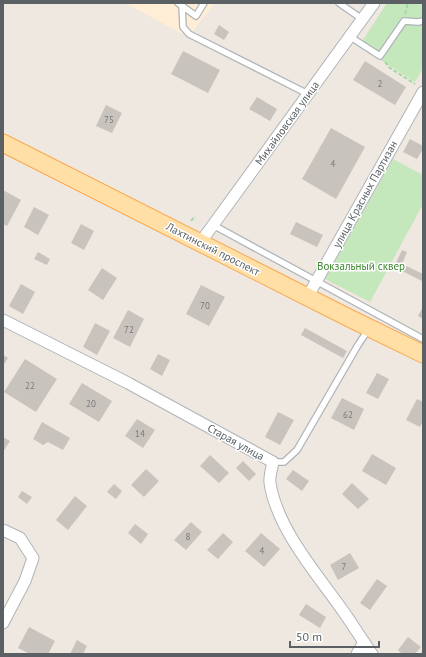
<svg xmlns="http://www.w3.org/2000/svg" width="426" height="657" font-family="'PT Sans',sans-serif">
<rect width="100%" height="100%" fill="#eee8e1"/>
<polygon fill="#ffedd5" points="125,3 215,3 188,37"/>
<g fill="#c4e7bb">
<polygon points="387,3 423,3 423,68 415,82 359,46"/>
<polygon points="393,159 423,175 423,204 370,302 325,279"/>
</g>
<g fill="#c9c3be">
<polygon points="219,25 229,32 224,40 214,34"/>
<polygon points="183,51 220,70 208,93 171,74"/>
<polygon points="365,61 406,87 395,105 353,80"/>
<polygon points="257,97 277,109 270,121 249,109"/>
<polygon points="106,105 122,113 112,133 96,126"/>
<polygon points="331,128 365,147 336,199 302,179"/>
<polygon points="410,139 423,146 423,149 417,159 403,152"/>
<polygon points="3,190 21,200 7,226 3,224"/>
<polygon points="34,207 49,215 38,235 24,227"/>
<polygon points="296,222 323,235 317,247 290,234"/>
<polygon points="81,224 94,231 84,250 71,243"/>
<polygon points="402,250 407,252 402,264 423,274 422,281 394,267"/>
<polygon points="38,252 50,259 47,265 34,259"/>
<polygon points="102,268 117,278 103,300 88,290"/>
<polygon points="21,284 35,292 23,314 9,306"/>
<polygon points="201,285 225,297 209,326 186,314"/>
<polygon points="423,307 423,319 418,316"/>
<polygon points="128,310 144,319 130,347 113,338"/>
<polygon points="95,323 110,331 97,355 83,347"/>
<polygon points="305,328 347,351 343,358 301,335"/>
<polygon points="158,354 170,360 162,376 150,369"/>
<polygon points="3,355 8,358 3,366"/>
<polygon points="25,359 57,379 36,412 4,392"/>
<polygon points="377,373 389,379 378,399 366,393"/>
<polygon points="82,383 112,401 99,422 69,404"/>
<polygon points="342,398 364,409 354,430 331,418"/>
<polygon points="417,399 423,402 423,421 420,427 406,420"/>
<polygon points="278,412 294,420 280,445 265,437"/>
<polygon points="137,419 155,430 143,448 125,436"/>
<polygon points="42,422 70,438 63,450 48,442 43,445 33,439"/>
<polygon points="3,437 10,441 3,452"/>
<polygon points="372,454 396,468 386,485 362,471"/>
<polygon points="210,455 229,473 219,483 200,466"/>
<polygon points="243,461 256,474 249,481 236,468"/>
<polygon points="146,469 159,481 144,497 131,485"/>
<polygon points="293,470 309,481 302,491 286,479"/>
<polygon points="352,483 369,499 358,509 342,494"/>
<polygon points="114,484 122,491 116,499 107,492"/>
<polygon points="22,491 32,497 27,504 18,497"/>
<polygon points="75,496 87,506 68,530 56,520"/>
<polygon points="191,522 202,532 186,550 174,540"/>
<polygon points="135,524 148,534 141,544 128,533"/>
<polygon points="223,533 233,542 218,559 207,550"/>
<polygon points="261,533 280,549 264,567 245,551"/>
<polygon points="350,553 359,568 338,580 330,565"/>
<polygon points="377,579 387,586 370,610 360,603"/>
<polygon points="306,604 326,617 320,628 299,615"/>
<polygon points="29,627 55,641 48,654 30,654 18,648"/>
<polygon points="408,637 421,647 415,654 402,654 398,650"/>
<polygon points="77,640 87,646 83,654 70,654"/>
</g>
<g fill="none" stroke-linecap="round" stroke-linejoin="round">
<g stroke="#afb4b8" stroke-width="8">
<g id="service">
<polyline points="178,3 196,16 204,3"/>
<polyline points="339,3 362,19"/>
<polyline points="182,5 183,27 189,34 308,94"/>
<polyline points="349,36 380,56 404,21 418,22 423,21"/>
<polyline points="213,225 423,339"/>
<polyline points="273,462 284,462 297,450 358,345 368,330"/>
</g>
</g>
<g stroke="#afb4b8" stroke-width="13">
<g id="minor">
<polyline points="200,243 374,3"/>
<polyline points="308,296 423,92"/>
<path d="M3,320l125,63 145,79c-1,6 -4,15 -3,21 7,46 47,91 73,128 10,14 19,29 29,43"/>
<polyline points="3,530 20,538 33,558 25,581 3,623"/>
<polyline points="357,654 364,642"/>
</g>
</g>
<g stroke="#fba84d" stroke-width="19">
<polyline id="primary" points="3,143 349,318 423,354"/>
</g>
<g stroke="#9edaa2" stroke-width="2" stroke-dasharray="4 2" stroke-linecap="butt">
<polyline points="405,14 408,3"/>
<polyline points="385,62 390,68 415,84"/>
<polyline points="191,221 195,216"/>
</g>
<use href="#service" stroke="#fff" stroke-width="5.5"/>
<use href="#minor" stroke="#fff" stroke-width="11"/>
<use href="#primary" stroke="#ffdfa5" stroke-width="17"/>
</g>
<g text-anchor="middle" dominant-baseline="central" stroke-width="3" stroke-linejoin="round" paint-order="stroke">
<g font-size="9" fill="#76797a">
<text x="380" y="83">2</text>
<text x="109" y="119">75</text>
<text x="333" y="163">4</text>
<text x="205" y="305">70</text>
<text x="129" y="329">72</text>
<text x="30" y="385">22</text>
<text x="91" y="403">20</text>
<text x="348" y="414">62</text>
<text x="140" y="433">14</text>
<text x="188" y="536">8</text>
<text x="262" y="550">4</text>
<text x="344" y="566">7</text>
</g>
<g font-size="11" fill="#5a6063" stroke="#fff">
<text transform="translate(287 123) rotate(-54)">Михайловская улица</text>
<text transform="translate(365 194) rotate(-61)">улица Красных Партизан</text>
<text transform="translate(213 249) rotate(27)">Лахтинский проспект</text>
<text transform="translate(236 442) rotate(29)">Старая улица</text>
</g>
<g font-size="11" fill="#3c862e" stroke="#fff">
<text x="361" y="266">Вокзальный сквер</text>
</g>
</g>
<rect width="426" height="657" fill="none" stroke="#5a6063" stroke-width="8"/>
<path d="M290 641v6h89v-6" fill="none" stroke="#5a6063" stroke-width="2"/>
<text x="296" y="641" font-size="12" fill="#5a6063" stroke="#ffffff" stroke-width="3" paint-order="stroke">50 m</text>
</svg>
